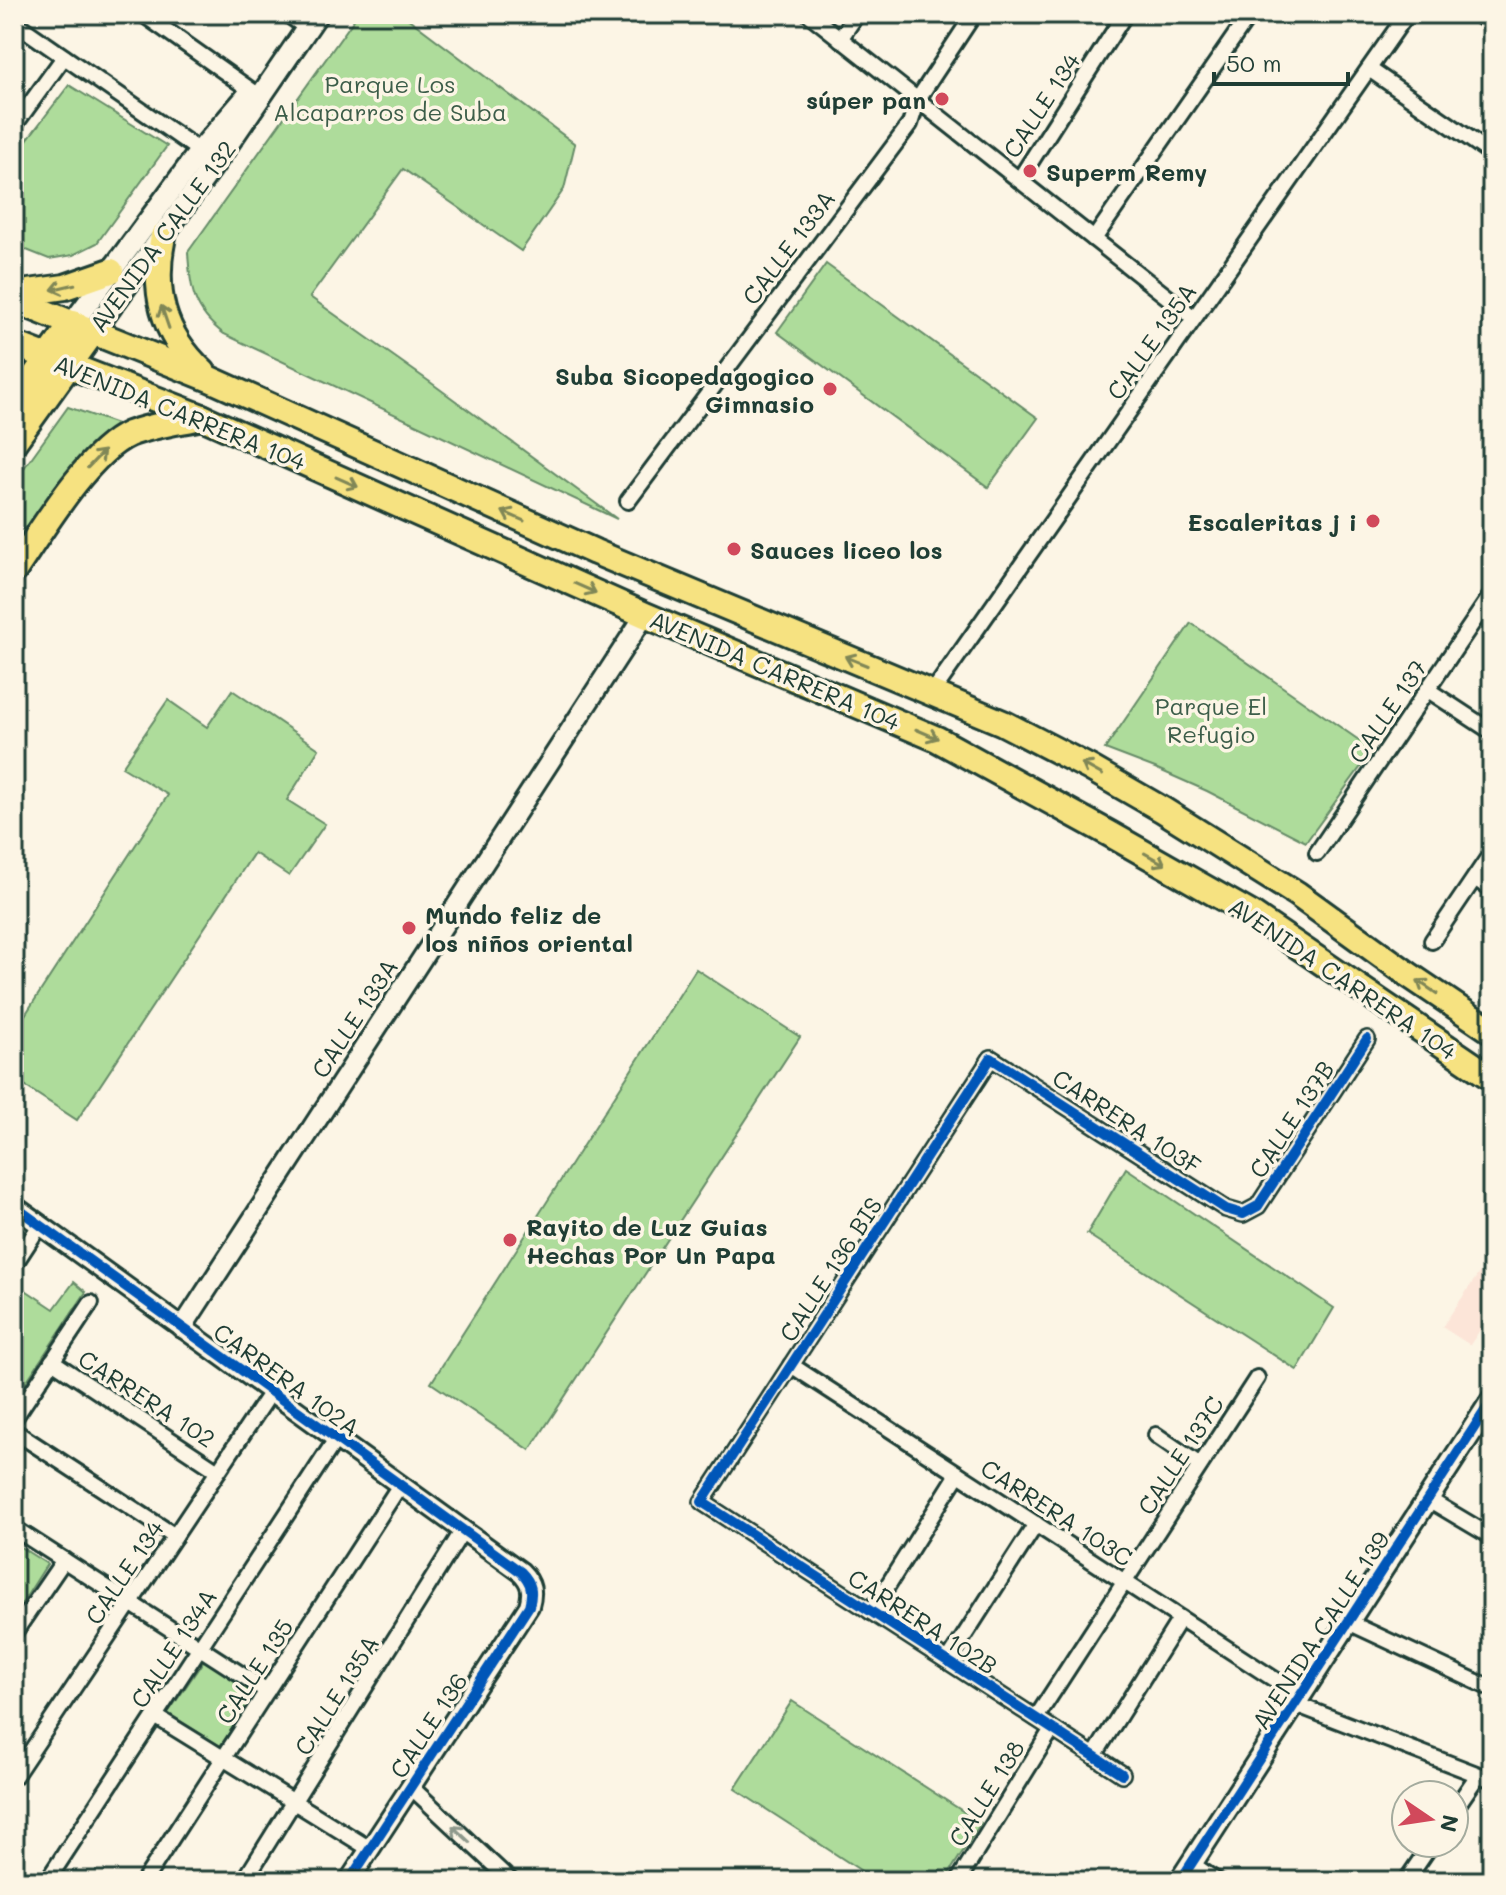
<svg xmlns="http://www.w3.org/2000/svg" width="1506" height="1895" font-family="Mali,sans-serif">
<rect width="100%" height="100%" fill="#fcf5e5"/>
<filter id="ink" filterUnits="userSpaceOnUse"><feTurbulence type="fractalNoise" baseFrequency=".0125" numOctaves="2"/><feDisplacementMap in="SourceGraphic" scale="16" xChannelSelector="R" yChannelSelector="G"/><feConvolveMatrix kernelMatrix="1 2 1 2 8 2 1 2 1" color-interpolation-filters="sRGB"/></filter>
<g filter="url(#ink)">
<polygon fill="#fce5d8" points="1492,1254 1492,1312 1470,1345 1442,1327"/>
<g fill="#aedc9b" stroke="#668c68" stroke-width="2">
<path d="M358,14h44l173,130 -11,45 -43,62 -118,-82 -93,128 120,85 187,137 -393,-185c-31,-23 -34,-46 -36,-82z"/>
<polygon points="69,85 167,146 97,243 73,255 49,259 14,245 14,157"/>
<polygon points="826,264 1038,418 988,487 777,332"/>
<polygon points="68,407 120,425 99,441 14,555 14,482"/>
<polygon points="1191,623 1373,750 1306,842 1207,791 1155,768 1105,749"/>
<polygon points="232,690 319,749 287,800 325,824 289,876 254,853 77,1120 14,1079 14,1032 168,795 122,767 168,700 207,727"/>
<polygon points="696,969 800,1037 530,1450 431,1383"/>
<polygon points="1126,1168 1334,1308 1297,1370 1087,1234"/>
<polygon points="74,1282 86,1292 14,1400 14,1298 24,1289 54,1309"/>
<polygon points="14,1543 47,1564 14,1616"/>
<polygon points="204,1660 257,1694 220,1746 168,1713"/>
<polygon points="792,1701 981,1823 944,1881 877,1881 735,1789"/>
</g>
<g fill="none" stroke-linecap="round" stroke-linejoin="round">
<g stroke="#1f3d34" stroke-width="20">
<g id="minor">
<polyline points="143,14 252,91"/>
<polyline points="287,14 307,28"/>
<polyline points="809,14 1194,318"/>
<polyline points="1477,14 1492,24"/>
<polyline points="14,22 200,151"/>
<polyline points="840,39 857,14"/>
<polyline points="1369,69 1492,154"/>
<polyline points="14,126 64,57"/>
<polyline points="1019,180 1125,14"/>
<polyline points="1094,239 1250,14"/>
<polyline points="628,501 910,124 918,99 974,14"/>
<polyline points="1428,690 1492,732"/>
<polyline points="932,693 1407,14"/>
<polyline points="1317,853 1492,594"/>
<polyline points="1475,878 1492,890"/>
<polyline points="1432,941 1492,852"/>
<polyline points="14,1265 40,1225"/>
<polyline points="52,1361 218,1471"/>
<polyline points="791,1365 1300,1696"/>
<polyline points="14,1419 91,1303"/>
<polyline points="14,1431 175,1536"/>
<polyline points="1156,1435 1200,1465"/>
<polyline points="1428,1499 1492,1537"/>
<polyline points="14,1528 267,1691"/>
<polyline points="871,1612 958,1474"/>
<polyline points="1348,1622 1492,1689"/>
<polyline points="14,1633 64,1560"/>
<polyline points="948,1661 1036,1524"/>
<polyline points="1295,1704 1492,1780"/>
<polyline points="155,1716 370,1849"/>
<polyline points="1036,1718 1257,1378"/>
<polyline points="1094,1756 1180,1619"/>
<polyline points="1122,1774 702,1502 991,1058 1226,1209 1243,1214 1258,1206 1367,1039"/>
<polyline points="14,1777 271,1392"/>
<polyline points="411,1787 511,1881"/>
<polyline points="1454,1810 1478,1775"/>
<polyline points="1192,1864 1217,1881"/>
<polyline points="47,1881 336,1439"/>
<polyline points="144,1881 400,1485"/>
<polyline points="244,1881 463,1530"/>
<polyline points="958,1881 1052,1729"/>
<polyline points="1406,1881 1432,1843"/>
</g>
</g>
<g stroke="#1f3d34" stroke-width="24">
<g id="tertiary">
<path d="M14,1206l507,366c11,11 12,20 8,34l-180,275"/>
<polyline points="182,1328 645,615"/>
</g>
</g>
<g stroke="#1f3d34" stroke-width="26">
<g id="secondary">
<polyline points="73,323 200,151 249,94"/>
<polyline points="93,332 213,166 317,14"/>
<polyline points="1180,1881 1492,1400"/>
</g>
</g>
<g stroke="#1f3d34" stroke-width="30">
<g id="primary">
<path d="M163,236c-11,54 -2,97 40,136"/>
<polyline points="14,294 65,287 111,271"/>
<polyline points="14,300 210,379 595,552 1003,723 1090,768 1163,810 1297,894 1409,975 1492,1031"/>
<polyline points="14,344 202,417 645,615 937,739 1110,834 1251,914 1492,1078"/>
<polyline points="14,404 73,323"/>
<polyline points="14,442 93,332"/>
<path d="M14,571c26,-38 73,-118 115,-137 23,-9 49,-12 73,-17"/>
</g>
</g>
<use href="#minor" stroke="#fcf5e5" stroke-width="14"/>
<use href="#tertiary" stroke="#fcf5e5" stroke-width="18"/>
<use href="#secondary" stroke="#fcf5e5" stroke-width="20"/>
<use href="#primary" stroke="#f6e281" stroke-width="24"/>
<g stroke="#fcf5e5" stroke-width="15">
<g id="cycleway">
<path d="M14,1206l507,366c11,11 12,20 8,34l-180,275"/>
<polyline points="1122,1774 702,1502 991,1058 1226,1209 1243,1214 1258,1206 1367,1039"/>
<polyline points="1180,1881 1492,1400"/>
</g>
</g>
<use href="#cycleway" stroke="#0057b8" stroke-width="10"/>
</g>
<defs><path id="oneway-shaft" d="M-6 0H5M1.5-3L5.5 0L1.5 3" fill="none" stroke-width="1.6" stroke-linecap="round" stroke-linejoin="round" transform="scale(2)"/></defs>
<g stroke="#808757">
<use href="#oneway-shaft" transform="translate(63 287) rotate(167)"/>
<use href="#oneway-shaft" transform="translate(165 317) rotate(-109)"/>
<use href="#oneway-shaft" transform="translate(96 459) rotate(-46)"/>
<use href="#oneway-shaft" transform="translate(347 482) rotate(24)"/>
<use href="#oneway-shaft" transform="translate(513 516) rotate(-156)"/>
<use href="#oneway-shaft" transform="translate(585 588) rotate(24)"/>
<use href="#oneway-shaft" transform="translate(856 661) rotate(-158)"/>
<use href="#oneway-shaft" transform="translate(927 734) rotate(23)"/>
<use href="#oneway-shaft" transform="translate(1092 769) rotate(-151)"/>
<use href="#oneway-shaft" transform="translate(1155 859) rotate(29)"/>
<use href="#oneway-shaft" transform="translate(1427 987) rotate(-146)"/>
</g>
<use stroke="#8e998c" href="#oneway-shaft" transform="translate(461 1834) rotate(-137)"/>
</g>
<g fill="#d1495b" stroke="#fcf5e5" stroke-width="3">
<circle cx="942" cy="99" r="8"/>
<circle cx="1030" cy="171" r="8"/>
<circle cx="830" cy="389" r="8"/>
<circle cx="1373" cy="521" r="8"/>
<circle cx="734" cy="549" r="8"/>
<circle cx="409" cy="928" r="8"/>
<circle cx="510" cy="1240" r="8"/>
</g>
<g text-anchor="middle" dominant-baseline="central" stroke-width="7" stroke-linejoin="round" paint-order="stroke">
<g font-size="24" fill="#3c5d49" stroke="#fcf5e5">
<text x="390" y="83">Parque Los<tspan x="390" dy="28">Alcaparros de Suba</tspan></text>
<text x="1211" y="705">Parque El<tspan x="1211" dy="28">Refugio</tspan></text>
</g>
<g font-size="24" font-weight="bold" fill="#1f3d34" stroke="#fcf5e5" text-anchor="start">
<text x="926" y="99" text-anchor="end">súper pan</text>
<text x="1046" y="171">Superm Remy</text>
<text x="814" y="375" text-anchor="end">Suba Sicopedagogico<tspan x="814" dy="28">Gimnasio</tspan></text>
<text x="1357" y="521" text-anchor="end">Escaleritas j i</text>
<text x="750" y="549">Sauces liceo los</text>
<text x="425" y="914">Mundo feliz de<tspan x="425" dy="28">los niños oriental</tspan></text>
<text x="526" y="1226">Rayito de Luz Guias<tspan x="526" dy="28">Hechas Por Un Papa</tspan></text>
</g>
<g font-size="24" fill="#1f3d34" stroke="#fcf5e5">
<text transform="translate(1041 105) rotate(-57)">CALLE 134</text>
<text transform="translate(162 236) rotate(-54)">AVENIDA CALLE 132</text>
<text transform="translate(788 247) rotate(-53)">CALLE 133A</text>
<text transform="translate(1151 341) rotate(-55)">CALLE 135A</text>
<text transform="translate(180 412) rotate(22)">AVENIDA CARRERA 104</text>
<text transform="translate(775 670) rotate(23)">AVENIDA CARRERA 104</text>
<text transform="translate(1387 711) rotate(-56)">CALLE 137</text>
<text transform="translate(1343 978) rotate(34)">AVENIDA CARRERA 104</text>
<text transform="translate(354 1018) rotate(-57)">CALLE 133A</text>
<text transform="translate(1291 1119) rotate(-57)">CALLE 137B</text>
<text transform="translate(1127 1121) rotate(33)">CARRERA 103F</text>
<text transform="translate(830 1269) rotate(-57)">CALLE 136 BIS</text>
<text transform="translate(287 1379) rotate(36)">CARRERA 102A</text>
<text transform="translate(147 1398) rotate(33)">CARRERA 102</text>
<text transform="translate(1180 1455) rotate(-57)">CALLE 137C</text>
<text transform="translate(1057 1512) rotate(33)">CARRERA 103C</text>
<text transform="translate(124 1572) rotate(-56)">CALLE 134</text>
<text transform="translate(923 1621) rotate(33)">CARRERA 102B</text>
<text transform="translate(1320 1630) rotate(-57)">AVENIDA CALLE 139</text>
<text transform="translate(173 1648) rotate(-57)">CALLE 134A</text>
<text transform="translate(254 1671) rotate(-57)">CALLE 135</text>
<text transform="translate(336 1695) rotate(-58)">CALLE 135A</text>
<text transform="translate(428 1725) rotate(-57)">CALLE 136</text>
<text transform="translate(986 1793) rotate(-58)">CALLE 138</text>
</g>
</g>
<rect width="1506" height="1895" fill="none" stroke="#fcf5e5" stroke-width="48"/>
<rect x="24" y="24" width="1458" height="1847" fill="none" stroke="#1f3d34" stroke-width="3" filter="url(#ink)"/>
<g transform="translate(1430 1819) rotate(103)"><circle r="38" fill="#fcf5e5" stroke="#a4ab9e" stroke-width="2"/>
<path d="M0-6L14 30L0 20L-14 30Z" fill="#d1495b"/>
<text y="-12" font-size="22" font-weight="bold" text-anchor="middle" fill="#1f3d34">N</text>
</g>
<path d="M1214 72v12h134v-12" fill="none" stroke="#1f3d34" stroke-width="4"/>
<text x="1226" y="72" font-size="24" fill="#1f3d34" stroke="#fcf5e5" stroke-width="6" paint-order="stroke">50 m</text>
</svg>
